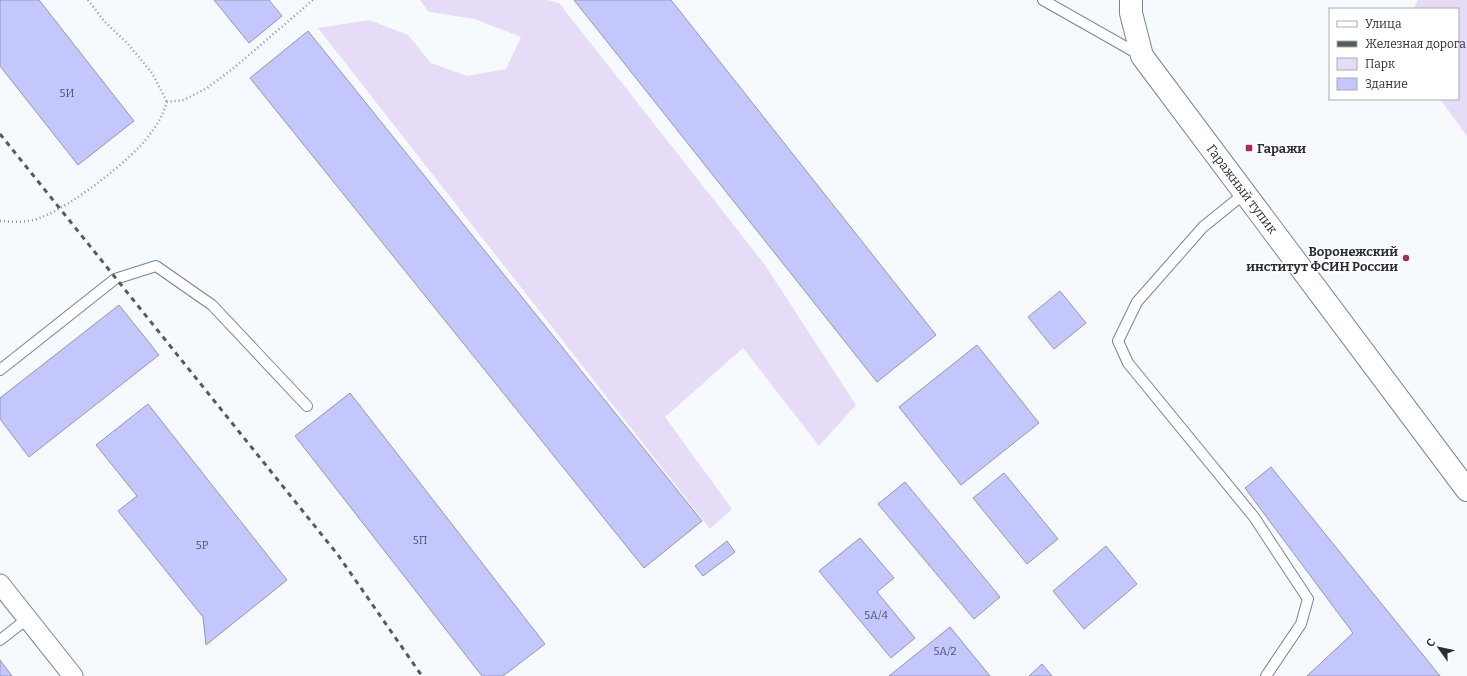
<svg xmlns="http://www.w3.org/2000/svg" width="1467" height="676" font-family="Bitter,serif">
<rect width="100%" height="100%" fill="#f6f9fd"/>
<g fill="#e6dcf8">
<polygon points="420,0 548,0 559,3 765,265 856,405 819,446 743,348 665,417 732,509 710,529 318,28 369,20 408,35 431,63 467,76 506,69 521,37 475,19 429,12"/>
<polygon points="1418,0 1467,0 1467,136 1440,99 1458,99 1458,9 1413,9"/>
</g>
<g fill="#c4c7fd" stroke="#9697ae">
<polygon points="0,0 39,0 134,121 78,165 0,66"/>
<polygon points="214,0 269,0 282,16 249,43"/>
<polygon points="574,0 671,0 936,335 877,382"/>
<polygon points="308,31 702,521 644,568 250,78"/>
<polygon points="1060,291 1086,323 1054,349 1028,317"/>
<polygon points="119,305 159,355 29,457 0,419 0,398"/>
<polygon points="977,345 1039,423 961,485 899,407"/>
<polygon points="350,393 545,644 503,676 482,676 295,436"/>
<polygon points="148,404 287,580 206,645 203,617 118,511 137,496 96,445"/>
<polygon points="1271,467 1440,676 1307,676 1353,633 1245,488"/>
<polygon points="1004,473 1058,539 1027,564 973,498"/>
<polygon points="905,482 1000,597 974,619 878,504"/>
<polygon points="860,538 894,578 877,592 915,638 891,658 819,571"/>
<polygon points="727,541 735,552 703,576 695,566"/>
<polygon points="1106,546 1137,584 1084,629 1053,591"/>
<polygon points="950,627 990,676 889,676"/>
<polygon points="0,660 12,676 0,676"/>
<polygon points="1042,664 1052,676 1029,676"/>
</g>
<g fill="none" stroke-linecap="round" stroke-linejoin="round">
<g stroke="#798499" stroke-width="12">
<g id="service">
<polyline points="1043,0 1140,55"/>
<polyline points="1245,193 1203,227 1137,302 1118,341 1128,363 1254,517 1308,599 1301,624 1266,676"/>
<polyline points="0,370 115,279 156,266 212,305 307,406"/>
<polyline points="0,640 27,619"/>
</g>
</g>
<g stroke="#798499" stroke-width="21">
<polyline id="minor" points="0,584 73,676"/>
</g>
<g stroke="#798499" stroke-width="24">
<polyline id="tertiary" points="1131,0 1131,13 1142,56 1467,490"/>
</g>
<g stroke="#91959b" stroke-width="2.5" stroke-dasharray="1 3" stroke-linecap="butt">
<polyline points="88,0 104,21 128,44 152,73 167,102"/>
<path d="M0,221c14,1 29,2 42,-4 29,-11 90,-57 108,-83 8,-10 13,-20 17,-32l17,-2 23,-12 28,-21 78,-67"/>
</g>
<use href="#service" stroke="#fff" stroke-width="10"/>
<use href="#minor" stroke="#fff" stroke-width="19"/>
<use href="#tertiary" stroke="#fff" stroke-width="22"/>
<polyline stroke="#565b62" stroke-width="3" stroke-dasharray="5 5" stroke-linecap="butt" points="0,134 338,555 422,676"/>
</g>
<g fill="#b12561" stroke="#fff" stroke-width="1.5">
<rect x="1245" y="144" width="8" height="8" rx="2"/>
<circle cx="1406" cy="258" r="4"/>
</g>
<g text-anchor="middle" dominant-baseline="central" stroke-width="3.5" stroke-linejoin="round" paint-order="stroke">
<g font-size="11" fill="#505468">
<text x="67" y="93">5И</text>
<text x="420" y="540">5П</text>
<text x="202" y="545">5Р</text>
<text x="876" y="615">5А/4</text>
<text x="945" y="651">5А/2</text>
</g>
<g font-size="13" font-weight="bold" fill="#292e36" stroke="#fff" text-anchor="start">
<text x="1257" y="148">Гаражи</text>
<text x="1398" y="251" text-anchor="end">Воронежский<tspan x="1398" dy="15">институт ФСИН России</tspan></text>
</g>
<g font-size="13" fill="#292e36" stroke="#fff">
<text transform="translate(1242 189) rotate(53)">Гаражный тупик</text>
</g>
</g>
<rect x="1329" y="8" width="130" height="92" fill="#ffffff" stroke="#a9abaf"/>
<rect x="1337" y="21" width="20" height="6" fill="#ffffff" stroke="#a9abaf"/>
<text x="1365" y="28" font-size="12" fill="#292e36">Улица</text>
<rect x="1337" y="41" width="20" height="6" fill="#565b62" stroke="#a9abaf"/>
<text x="1365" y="48" font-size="12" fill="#292e36">Железная дорога</text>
<rect x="1337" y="58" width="20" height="12" fill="#e6dcf8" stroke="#a9abaf"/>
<text x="1365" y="68" font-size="12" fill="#292e36">Парк</text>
<rect x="1337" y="78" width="20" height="12" fill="#c4c7fd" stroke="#a9abaf"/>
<text x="1365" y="88" font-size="12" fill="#292e36">Здание</text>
<g transform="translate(1439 648) rotate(303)" stroke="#ffffff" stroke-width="3" paint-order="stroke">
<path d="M0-3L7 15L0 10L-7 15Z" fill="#292e36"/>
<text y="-6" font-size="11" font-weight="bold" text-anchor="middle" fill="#292e36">С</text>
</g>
</svg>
